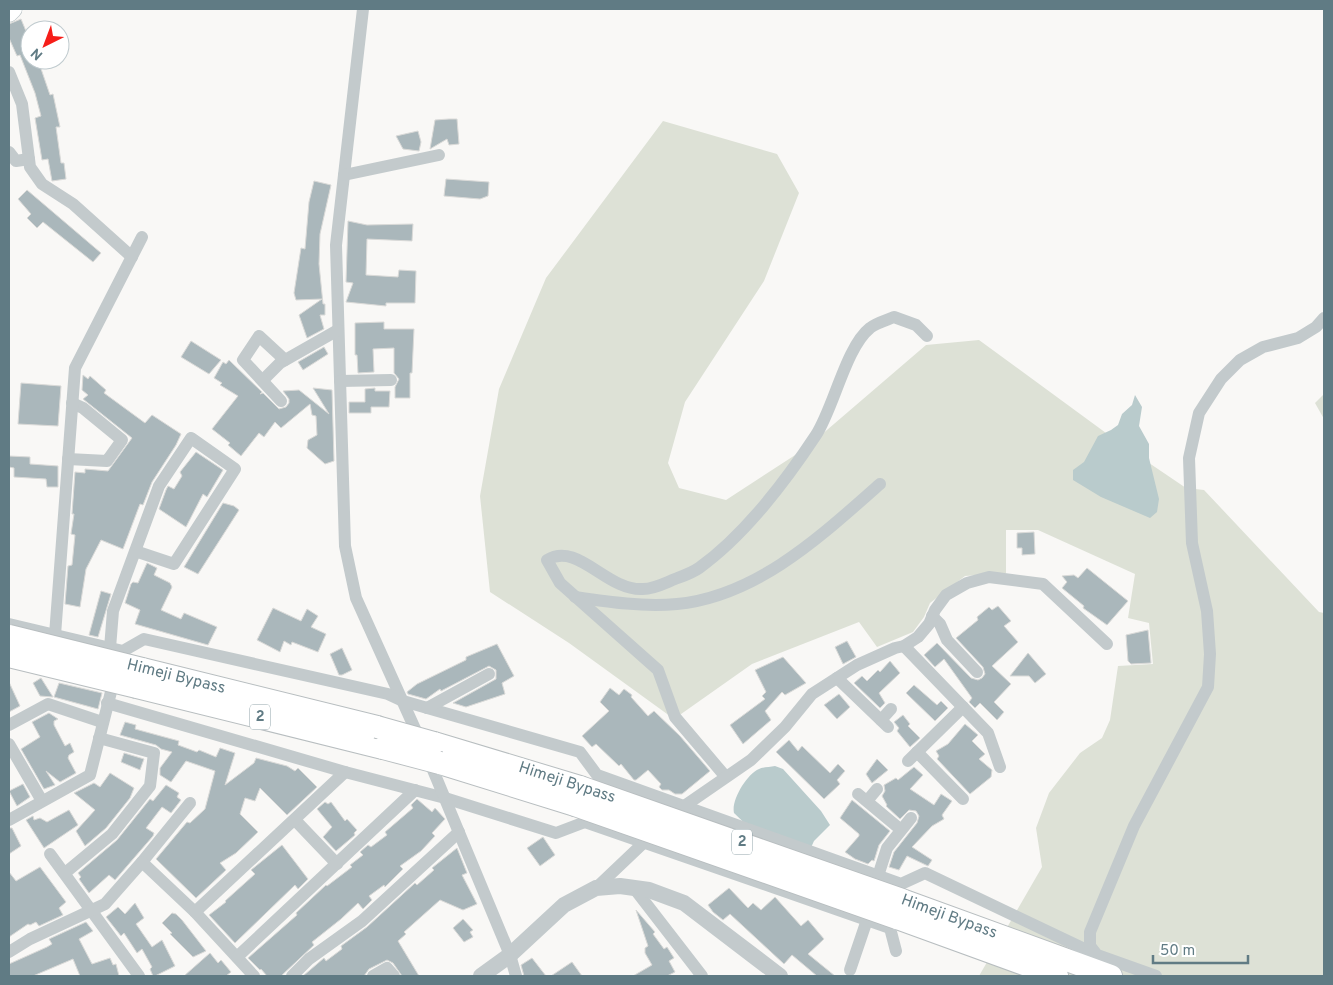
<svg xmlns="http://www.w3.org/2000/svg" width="1333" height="985" font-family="Overpass,sans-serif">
<rect width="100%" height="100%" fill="#f9f8f6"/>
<g fill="#dde1d6">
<polygon points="663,121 777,154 799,193 764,281 685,402 668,463 679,488 726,500 806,448 926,345 979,340 1121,444 1186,488 1204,490 1319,612 1324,613 1324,976 979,976 1042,867 1036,828 1049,793 1080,753 1102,738 1110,720 1118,666 1153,664 1149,623 1128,618 1135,574 1038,530 1006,530 1006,573 965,576 930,603 924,617 913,632 877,647 859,622 752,664 674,719 569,643 490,592 480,496 499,389 546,278"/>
<polygon points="1324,394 1324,419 1315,403"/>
</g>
<g fill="#b9cbcc">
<polygon points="1135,395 1142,407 1139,426 1149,444 1149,458 1159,499 1157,512 1150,518 1101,497 1073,480 1073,470 1084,462 1098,436 1111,430 1118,425 1122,414 1132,405"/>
<path d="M775,766l8,3 38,42 9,14 -16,16 -6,13 -46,-14 -28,-27c-3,-13 13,-39 25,-44 4,-2 11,-2 16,-3z"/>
</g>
<g fill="#aab7bb" stroke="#dadad8">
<polygon points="21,19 30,41 30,60 38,60 50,95 53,94 60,127 56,127 61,163 64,163 66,179 52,181 48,159 42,160 35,118 41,116 35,93 20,55 17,56 9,38 9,24"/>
<polygon points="449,119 457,119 459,144 449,145 447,139 430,149 435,120"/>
<polygon points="418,131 421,142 419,151 403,149 396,136"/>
<polygon points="446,179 489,182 488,196 480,199 444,196"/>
<polygon points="314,181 331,185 320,234 319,264 323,304 325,304 325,315 320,315 324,329 307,338 299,315 322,299 296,300 294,293 301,248 305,249 309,202"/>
<polygon points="27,190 101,253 93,262 43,222 37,228 27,218 31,214 18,199"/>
<polygon points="348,221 367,225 413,224 412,241 367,239 366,275 398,277 399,270 416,271 415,303 386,303 386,306 346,302 353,283 346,282"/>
<polygon points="384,322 384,329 414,329 412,373 410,373 410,398 395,398 395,387 399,379 394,373 394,348 373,349 374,372 358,373 357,355 355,355 355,323"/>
<polygon points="191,341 221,360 209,374 181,357"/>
<polygon points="324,347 328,354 303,370 298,362"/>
<polygon points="229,360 262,392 260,394 263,393 279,409 286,407 289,403 289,399 283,391 299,390 329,414 313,388 332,390 334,461 325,464 307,448 308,440 317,435 316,416 312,415 310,404 281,428 275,422 264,437 259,433 241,456 228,445 230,443 212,429 238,396 220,385 222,383 214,378 223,362 226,364"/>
<polygon points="83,375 88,379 90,376 106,390 104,393 145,423 152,415 181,434 176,445 152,482 143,505 140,504 123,549 101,540 86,569 80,607 65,604 68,566 72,565 75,535 71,534 74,514 72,514 75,472 85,473 85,469 108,471 132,438 83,399 88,395 82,390"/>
<polygon points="21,383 61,386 58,426 18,424"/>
<polygon points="375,388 375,391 390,391 389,407 371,407 371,413 349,413 349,402 365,402 365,389"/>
<polygon points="196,452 223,470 207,497 203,494 186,527 159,509 166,490 168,486 174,489 182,476 180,472"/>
<polygon points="9,456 30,457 30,464 58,466 58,487 47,487 46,479 14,477 14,468 9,467"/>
<polygon points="223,503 234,506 239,510 198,574 184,567"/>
<polygon points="1034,532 1035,554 1022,555 1022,548 1017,548 1017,533"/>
<polygon points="147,563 157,568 154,575 170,583 172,587 161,610 181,619 184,613 217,627 208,645 135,624 140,610 125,603 131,584 133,582 138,583"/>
<polygon points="1087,568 1128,601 1107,625 1083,608 1084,606 1062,588 1067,582 1062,576 1074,575 1078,578"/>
<polygon points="101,591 111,594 98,637 89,635"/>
<polygon points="998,606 1011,621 1004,626 1018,642 992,666 1011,684 994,702 1004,712 997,720 980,703 975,708 969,702 972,698 944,659 935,667 924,655 937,643 971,678 978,680 982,678 985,674 983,667 956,638 978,620 977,617 989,607 992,610"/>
<polygon points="273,608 301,621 307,609 318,616 311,627 326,634 318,652 292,642 291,645 284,641 280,652 257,640"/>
<polygon points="1148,630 1151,663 1131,664 1128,661 1126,635"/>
<polygon points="847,641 856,657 843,664 835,647"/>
<polygon points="497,644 514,676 502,683 505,694 466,707 453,703 496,679 496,670 489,666 441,691 440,689 426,699 408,694 407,692 417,684 466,660 466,657"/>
<polygon points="342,648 352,670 342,675 339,675 330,654"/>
<polygon points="1028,653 1046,674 1035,683 1029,676 1010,676"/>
<polygon points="783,657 806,683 785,695 782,692 765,711 771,720 743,744 730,725 765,699 762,696 766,692 755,670"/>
<polygon points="890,661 900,673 879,693 885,703 880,708 854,683 862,676 867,681 878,670 880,672"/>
<polygon points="41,678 53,697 40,696 33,683"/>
<polygon points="9,682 20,706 9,712"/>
<polygon points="59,683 102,693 98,709 54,697"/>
<polygon points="914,685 937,705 941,701 948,708 935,721 906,693"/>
<polygon points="610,688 619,695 624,689 632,695 631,697 648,716 654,711 680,736 710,771 682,794 675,794 669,790 662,790 659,787 661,784 648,770 636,780 634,780 621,764 619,766 596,744 592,747 582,736 609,711 600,702"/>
<polygon points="839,694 850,707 837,719 824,705"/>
<polygon points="49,713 58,719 54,721 54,725 65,746 70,743 74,752 69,755 68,758 76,773 60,782 46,771 55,785 44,789 21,749 40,737 32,722"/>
<polygon points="903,715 910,724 908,726 920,738 910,747 897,731 899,728 894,722"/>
<polygon points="125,722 136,725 135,729 179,741 178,745 197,752 199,750 216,757 220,748 235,753 225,785 254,763 256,758 287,766 295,771 298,768 317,787 287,815 260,788 255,801 245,798 240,814 258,832 236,853 220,863 226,870 196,898 156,859 187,822 190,823 205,809 215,771 186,761 171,782 160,775 160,768 172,752 161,749 156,745 120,735"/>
<polygon points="965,724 978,735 972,741 985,754 979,759 992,770 991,777 970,794 937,759 939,756 936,751 948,744"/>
<polygon points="789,740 798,751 802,746 830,773 838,764 845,771 837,780 840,784 824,799 776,752"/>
<polygon points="124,753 144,759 140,770 121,762"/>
<polygon points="877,759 888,770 872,783 866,774"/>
<polygon points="914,767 923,775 910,789 934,805 941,794 952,801 942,815 944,819 932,826 912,847 932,860 928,866 907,856 899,870 889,867 894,852 917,823 919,816 916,811 909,810 900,819 886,806 887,805 882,796 885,791 884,785 896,778 898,780"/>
<polygon points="110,773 134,788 130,798 106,828 85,846 76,831 95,810 74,793 94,783 100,787"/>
<polygon points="23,784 30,797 17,806 9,791"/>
<polygon points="166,785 179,793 177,797 181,800 171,813 162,807 146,828 154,833 153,836 115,880 109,875 89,893 79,879 81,877 78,873 117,840 150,799 153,801"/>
<polygon points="417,799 432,812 435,808 445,819 432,833 435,836 421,851 400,866 403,869 385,887 384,885 369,896 372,900 363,909 358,903 341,919 312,942 314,945 281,976 267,976 261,969 260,970 248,958 297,915 296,913 326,885 327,886 352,867 350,865 363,855 360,852 368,845 371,847 387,835 385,832 413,808 411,805"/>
<polygon points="852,800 890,831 879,845 874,861 872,860 868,864 855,859 845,852 859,836 859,834 840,818"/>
<polygon points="325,802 328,804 331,802 345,821 347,819 357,830 354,833 355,835 336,851 323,837 332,827 317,809"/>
<polygon points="69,810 78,825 44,848 26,820 33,816 34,820 40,818 47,822"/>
<polygon points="9,828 12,828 21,846 9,854"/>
<polygon points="543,837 555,855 540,866 527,848"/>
<polygon points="282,845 308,879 298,889 295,885 235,943 209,915 226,902 225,901 255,874 251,870"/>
<polygon points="457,848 467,873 462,875 477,904 463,910 440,900 404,932 406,934 398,941 419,976 402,976 393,963 387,960 369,969 364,976 303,976 324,958 326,961 342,949 341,946 367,927 415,883 417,885 434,870 432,868"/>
<polygon points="40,867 66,902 59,908 63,915 39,926 36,922 30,925 28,924 9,937 9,872 16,881"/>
<polygon points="729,888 748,908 753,903 761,910 775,897 801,926 808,920 824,939 808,954 835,976 817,976 792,955 784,964 730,914 723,920 713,912 708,905"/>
<polygon points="135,903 144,918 136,924 152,947 162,940 175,966 155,976 153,976 150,969 152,967 142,949 137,953 124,933 121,936 106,917 118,907 125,914"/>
<polygon points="636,910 655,932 653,934 664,949 667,947 674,958 669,961 675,972 667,976 633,976 652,965 645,953 645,948 648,946"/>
<polygon points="172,913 176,914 182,920 206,951 193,957 170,934 172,933 162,923"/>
<polygon points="463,919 473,930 470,932 473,937 464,942 453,928"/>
<polygon points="86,922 93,931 79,939 92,964 110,958 113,965 116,964 119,976 80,976 73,959 33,976 9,976 9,964 47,947 52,944 49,939"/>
<polygon points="210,953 218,963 221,960 231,972 226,976 184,976"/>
<polygon points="532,958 546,976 524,976 521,965"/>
<polygon points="572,962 582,976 551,976"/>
</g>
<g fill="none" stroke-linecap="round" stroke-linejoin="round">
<g stroke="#b7c0c3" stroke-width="19">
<polyline id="secondary" points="9,13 13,9"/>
</g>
<g stroke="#b8bec0" stroke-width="24">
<g id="motorway">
<polyline points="142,669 377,727"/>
<polyline points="137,687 383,748"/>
<polyline points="434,743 580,787"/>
<polyline points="440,763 575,805"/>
<polyline points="902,900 1111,976"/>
<polyline points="897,918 1057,976"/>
</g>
</g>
<g stroke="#c3cacc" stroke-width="12">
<polyline points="363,9 336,245 345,546 356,598 420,740"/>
<polyline points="9,72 22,104 30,167 42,184 73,204 132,257"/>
<polyline points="9,152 16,161 29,159"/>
<polyline points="344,175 439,155"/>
<polyline points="263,380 280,363 338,330"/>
<polyline points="340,381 391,380"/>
<polyline points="281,401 243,360 259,336 285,360"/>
<polyline points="68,459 107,461 122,440 83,408 72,403"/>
<path d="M575,597c34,5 67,10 102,7 81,-8 145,-69 203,-120"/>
<polyline points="932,616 940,624 947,640 977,672"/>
<polyline points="9,624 123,651 144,639 388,694 403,701 580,752 597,775 901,884 925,873 1097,955"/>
<polyline points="55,635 75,368 142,237"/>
<polyline points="904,646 988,733 1000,767"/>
<polyline points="110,648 113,611 159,486 191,438 235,469 174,564 135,551"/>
<polyline points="837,678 888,727"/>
<polyline points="107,703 345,772 445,798 556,833 585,822 589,805"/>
<polyline points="427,708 489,674"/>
<polyline points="881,720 891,709"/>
<polyline points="9,725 48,704 102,722"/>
<polyline points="9,744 42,801"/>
<polyline points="917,752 963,799"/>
<polyline points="428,758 510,955 516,976"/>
<polyline points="908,761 963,707"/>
<path d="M725,776l-50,-59 -17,-47 -98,-87 -13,-23c31,-19 59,31 96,29 11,0 22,-6 32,-10 8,-3 17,-6 24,-11 46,-33 86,-86 117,-133 18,-28 30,-88 54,-107 6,-5 17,-8 24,-11l22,8 11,11"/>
<polyline points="858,794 900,829"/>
<polyline points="867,801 877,789"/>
<polyline points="680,809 751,760 785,727 812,694 857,665 895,648 904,646 918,637 929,624 935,610 946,595 967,583 989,577 1043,584 1107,644"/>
<polyline points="9,820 90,775 115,676"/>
<polyline points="295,820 337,864"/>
<polyline points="585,822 890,928 896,951"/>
<polyline points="50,854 139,976"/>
<polyline points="142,862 190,803"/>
<polyline points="65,873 112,834 150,786 154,753 99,738"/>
<polyline points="878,876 887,848 911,818"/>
<polyline points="596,888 656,831"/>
<polyline points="634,888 702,976"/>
<polyline points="195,912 254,976"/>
<polyline points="9,952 30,939 105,904 142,862 195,912 345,772"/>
<polyline points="237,957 415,790"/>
<polyline points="850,970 867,920"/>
<polyline points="292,976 309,959 362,921 459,832"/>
<polyline points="373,976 387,968 394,976"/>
<polyline points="1156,976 1097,955 1090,946 1090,932 1134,826 1208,687 1210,654 1207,611 1192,543 1189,458 1199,413 1221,379 1240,360 1263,347 1298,338 1316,327 1324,318"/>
</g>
<polyline stroke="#c3cacc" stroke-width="16" points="481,976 510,955 564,905 596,888 620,886 649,890 684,903 780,976"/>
<use href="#secondary" stroke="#fff" stroke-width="18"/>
<use href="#motorway" stroke="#fff" stroke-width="22"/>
<g stroke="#b8bec0" stroke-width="24" stroke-linecap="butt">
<g id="motorway-bridge">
<polyline points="9,636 142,669"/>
<polyline points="9,656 137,687"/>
<polyline points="377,727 434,743"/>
<polyline points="383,748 440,763"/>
<polyline points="580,787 902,900"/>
<polyline points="575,805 897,918"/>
</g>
</g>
<use href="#motorway-bridge" stroke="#fff" stroke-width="22"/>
</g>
<g text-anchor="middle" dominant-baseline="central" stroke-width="5" stroke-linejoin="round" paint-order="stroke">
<g fill="#fff" stroke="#90a3a9" stroke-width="1">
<rect x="250" y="704.5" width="20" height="25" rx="4"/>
<rect x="732" y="829.5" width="20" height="25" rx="4"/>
</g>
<g font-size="15" font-weight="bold" fill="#607b84">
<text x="260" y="717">2</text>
<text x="742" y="842">2</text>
</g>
<g font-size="16" fill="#607b84" stroke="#fff">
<text transform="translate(176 677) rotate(14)">Himeji Bypass</text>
<text transform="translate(567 783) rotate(18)">Himeji Bypass</text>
<text transform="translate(949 917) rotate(20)">Himeji Bypass</text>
</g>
</g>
<rect width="1333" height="985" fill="none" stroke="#607b84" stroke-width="20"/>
<g transform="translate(45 45) rotate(222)"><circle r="24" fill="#ffffff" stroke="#bfcace"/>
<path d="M0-4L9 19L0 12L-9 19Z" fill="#f61e19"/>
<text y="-8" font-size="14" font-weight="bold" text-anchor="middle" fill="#607b84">N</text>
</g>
<path d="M1153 955v8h95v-8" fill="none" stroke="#607b84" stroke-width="2.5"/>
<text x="1160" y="955" font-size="15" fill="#607b84" stroke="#ffffff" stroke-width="4" paint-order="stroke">50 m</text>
</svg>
